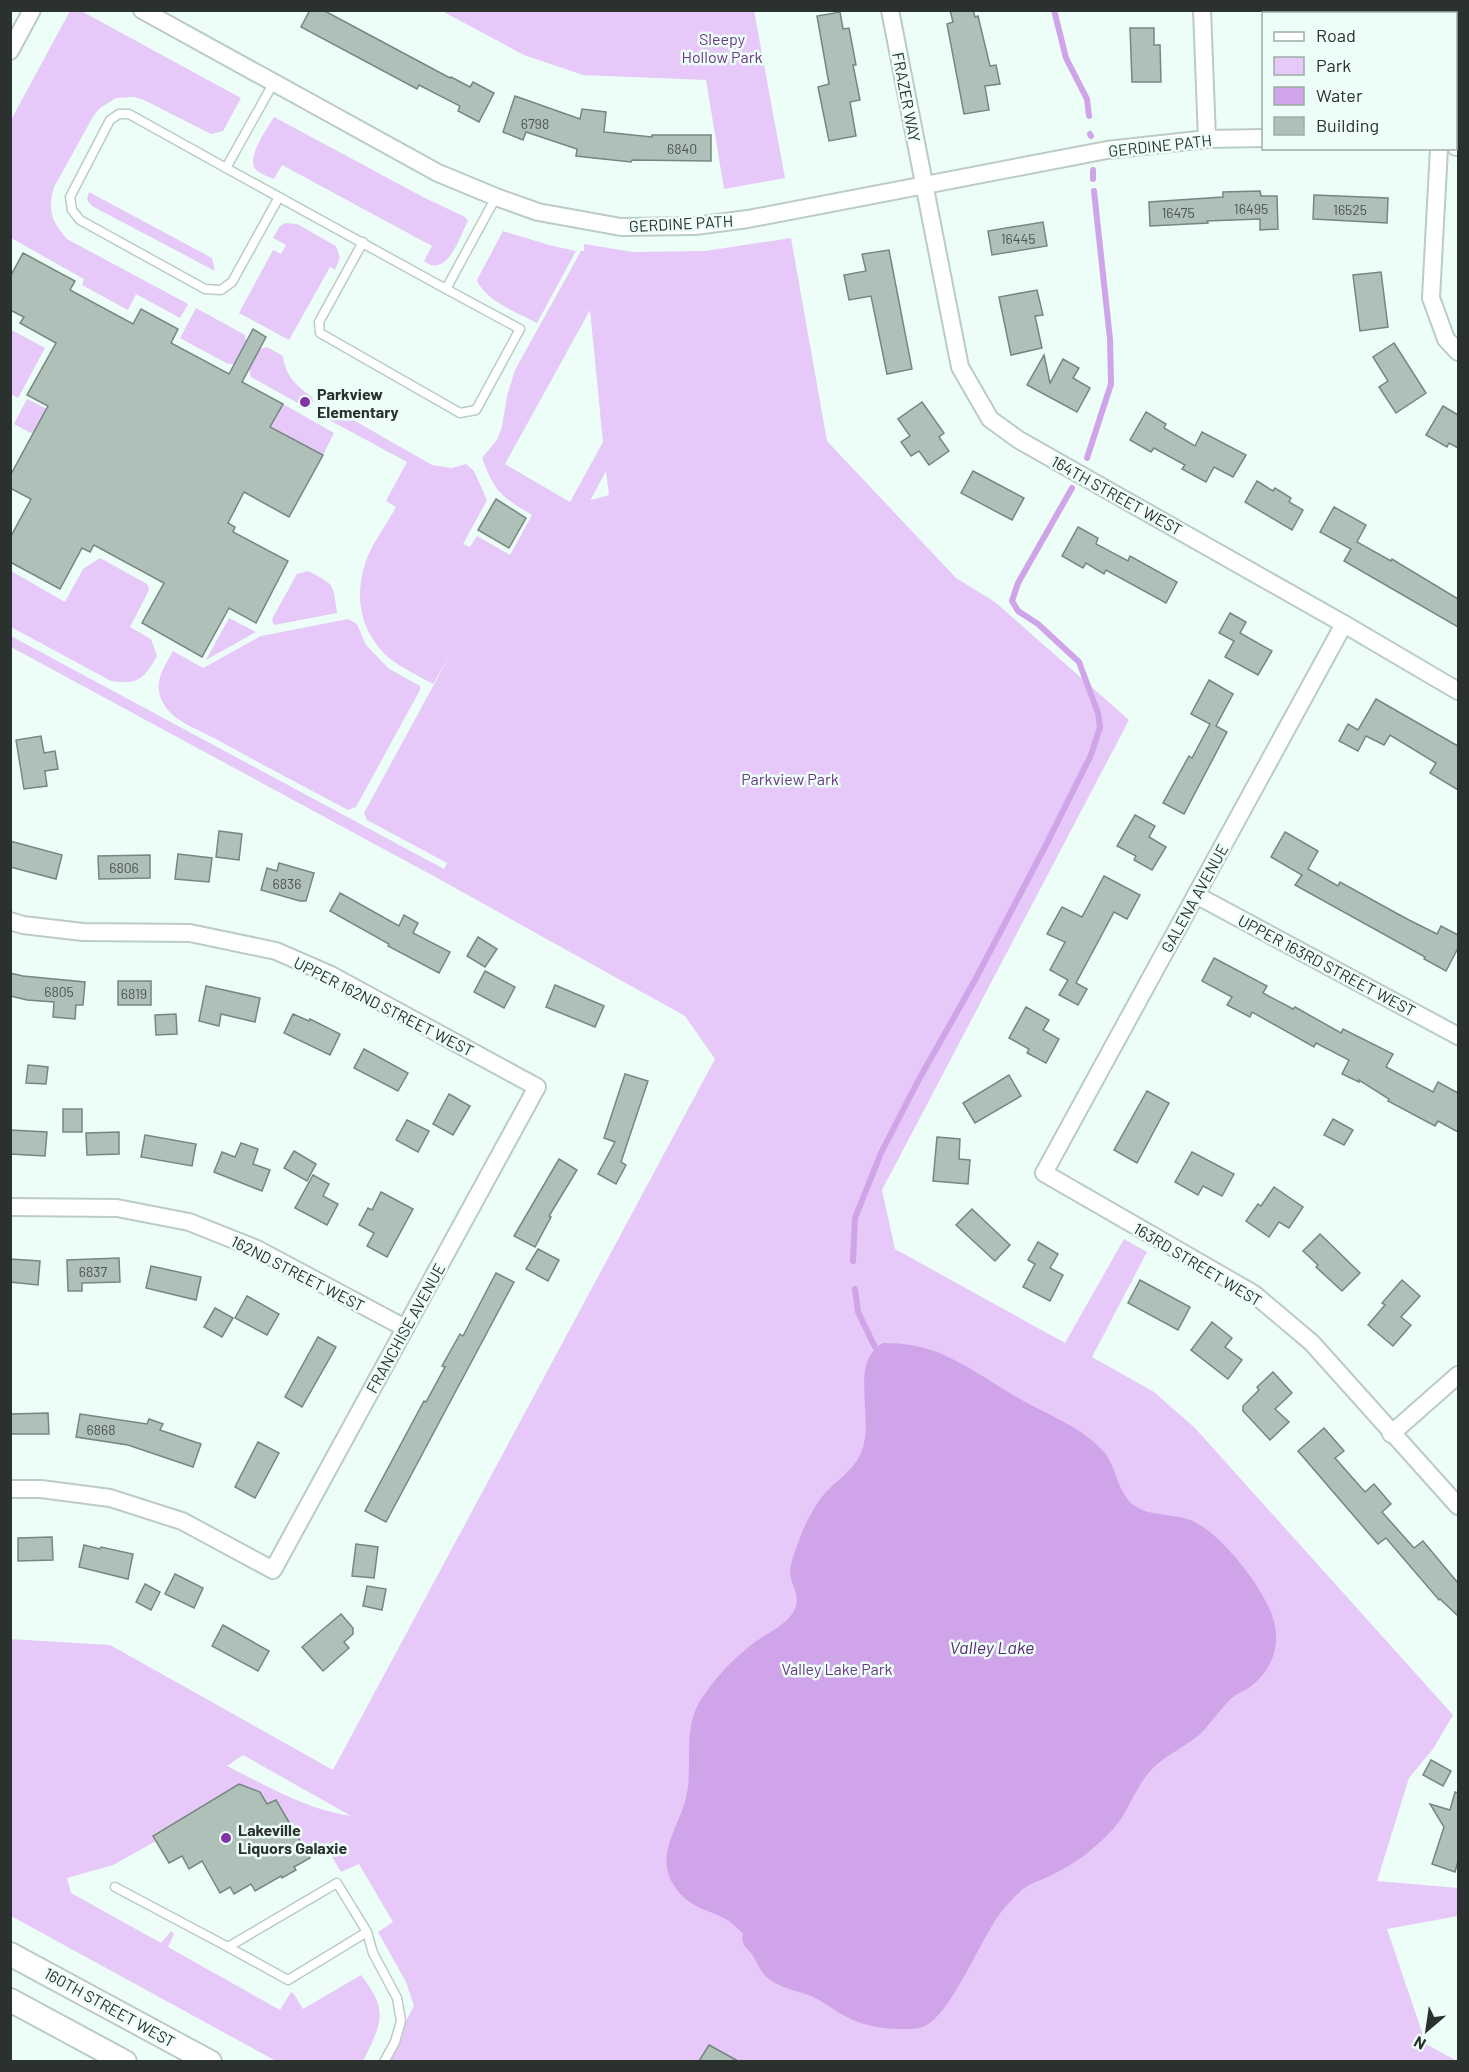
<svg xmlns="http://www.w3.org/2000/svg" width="1469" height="2072" font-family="Barlow,sans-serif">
<rect width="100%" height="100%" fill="#ecfef7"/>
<g fill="#e6c9f8" fill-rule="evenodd">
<path d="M70,11h11l160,87 -18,33 -12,3 -67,-34 -9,-3 -19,1 -16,10 -6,7 -40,72c-7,22 -2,36 13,52l121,65 -8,14 -44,-24 -8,16 -46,-25 2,-6 -73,-41v-118z"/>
<polygon points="442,11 754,11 785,178 724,189 706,80 583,75 524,55"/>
<path d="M274,117l149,80 42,20 3,4c-9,17 -21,58 -44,40l8,-15 -150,-81 -8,14c-6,-2 -13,-5 -18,-9 -11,-11 11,-41 18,-53z"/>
<polygon points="89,192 212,258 215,271 92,206 87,200"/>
<polygon points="285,223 297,224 336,246 340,257 335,270 330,267 289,340 239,313 273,250 281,254 286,245 273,238 280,226"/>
<path d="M503,231l46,14 27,6 -39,72c-19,-10 -53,-23 -60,-43z"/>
<path d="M791,238l36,203 129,137 39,24 134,118 -247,470 13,59 170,94 59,-104 23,13 -55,105 62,35 41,36 258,287 -20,34 -24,29 -32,103 81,7v28l-71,13 39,115 31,17h-1073l30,-55 -8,-24 -28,-50 15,-10 -34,-58 -18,8 -14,-24 -17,10 -34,-58 -9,4 -7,-12 -21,-8 -86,51 3,6 -43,24 -46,13 4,15 90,50 10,-12 3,3 -6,13 112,63 11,-18 3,2 9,15 58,-34c28,36 21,48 2,86h-87l-265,-145 -1,-277 100,6 223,125 382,-711 -30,-43 -246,-137 -428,-232v-11l433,233 3,-6 -80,-43 -3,-7 86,-158 -17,29c-14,-8 -31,-16 -44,-26 -28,-25 -35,-59 -24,-94 5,-18 22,-40 31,-57l-10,-6 21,-39 -87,-47 1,-6 6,-4 105,60 20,3 14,-4 8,7 13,29 -24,44 7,3 7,-11 33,19 22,-40c-32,-19 -37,-23 -50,-57l15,-18 5,-13 5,-31 8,-26 66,-119h3v-7l49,8 72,-1zM590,310l13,132 -33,60 -65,-38zM606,471l3,24 -18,5v-1zM243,1755l108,61c-44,-6 -84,-30 -124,-50z"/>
<polygon points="196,308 245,335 246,341 234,364 228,364 180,338"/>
<polygon points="10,329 45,348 18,398 11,394"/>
<path d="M267,347l16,9c2,20 14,30 29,41l1,4 -3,7h-3l-56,-31 -2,-8 10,-20z"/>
<polygon points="27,399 47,409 33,434 14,424"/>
<polygon points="283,404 334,433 323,455 270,427"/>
<path d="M100,558l47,26 2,6 -19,37 21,12 6,17c-13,23 -19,29 -46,25l-100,-54v-56l54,31 18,-33z"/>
<path d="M308,571c27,14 25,12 29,42l-63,12 -2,-6 25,-45z"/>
<polygon points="229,618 256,632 206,660"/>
<path d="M348,619l9,5 9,21 22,23 32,18v4l-64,117 -8,3c-45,-24 -89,-47 -134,-72 -15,-8 -40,-17 -49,-32 -14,-21 -2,-37 8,-55l30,17 58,-32z"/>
</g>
<path fill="#cfa4e8" d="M883,1343c20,0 40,3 59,11 27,12 52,30 78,45 28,16 62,28 84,53 11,13 12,31 22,45 14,21 42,15 64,23 30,11 80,74 85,106 5,24 -6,47 -25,61 -6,4 -12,6 -17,10 -13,11 -21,26 -34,38 -15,13 -34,20 -48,35 -12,13 -17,27 -26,42 -8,15 -20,26 -33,37 -13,12 -27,19 -42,27 -9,4 -19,7 -27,13 -7,6 -15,15 -21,22 -21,26 -49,101 -77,115 -7,3 -13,3 -20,3 -24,1 -46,-4 -67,-17 -8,-5 -16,-11 -25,-15 -12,-6 -26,-7 -38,-14 -14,-7 -16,-18 -24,-30 -2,-3 -5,-5 -7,-8 -6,-15 6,-5 -7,-17 -20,-21 -45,-13 -64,-44 -18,-29 6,-57 13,-86 7,-28 -2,-61 10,-89 3,-8 11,-18 16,-25 13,-16 27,-30 43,-42 13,-9 31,-17 39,-31 8,-15 -3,-25 -4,-38 0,-8 5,-22 8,-30 6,-17 16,-38 29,-52 12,-12 25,-20 33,-36 17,-34 -13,-92 23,-112z"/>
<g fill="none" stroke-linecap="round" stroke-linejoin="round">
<g stroke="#cfa4e8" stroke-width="6">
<polyline points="1054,10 1066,58 1087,99 1089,116"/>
<polyline points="1090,134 1091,136"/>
<polyline points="1093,170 1093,179"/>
<polyline points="1087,458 1111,384 1110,339 1094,191"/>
<polyline points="853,1261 855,1218 881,1153 918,1081 975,980 1047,843 1091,755 1100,727 1098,713 1079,662 1038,624 1018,611 1012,601 1018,583 1072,488"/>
<polyline points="855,1289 858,1312 875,1347"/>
</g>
</g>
<g fill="#afc0b9" stroke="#768680" stroke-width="1.5">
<polygon points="310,10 323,10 450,78 451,77 470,87 473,82 494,93 479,122 458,111 460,106 419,85 417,89 301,27"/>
<polygon points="950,10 973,10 975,17 978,16 990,66 996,65 1000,84 985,86 989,110 964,114 947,24 953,22"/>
<polygon points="840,12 843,29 849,28 856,65 853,65 860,100 850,102 856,136 829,141 818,87 829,84 817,16"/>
<polygon points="1130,28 1154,28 1154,45 1160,45 1161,82 1132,82"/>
<polygon points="515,96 580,119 582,109 606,112 604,132 652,137 652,135 711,135 711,161 632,160 631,162 576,156 577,149 526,132 523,140 503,132"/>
<polygon points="1260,191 1261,196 1277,196 1278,229 1260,230 1260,219 1207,221 1208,223 1150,226 1149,202 1223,197 1223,192"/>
<polygon points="1314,195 1388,198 1387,223 1313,219"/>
<polygon points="1043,222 1047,246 992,255 988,231"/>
<polygon points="889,250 912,369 887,374 871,296 849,300 844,275 866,271 862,254"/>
<polygon points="23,253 75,281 70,290 133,324 141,309 178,329 171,343 229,374 253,329 266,337 242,382 283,404 270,427 323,455 289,517 244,492 228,523 235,527 233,532 288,561 256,623 229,608 202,657 142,623 164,583 94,545 90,552 82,548 60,589 10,562 10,538 31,499 10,488 10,476 48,406 27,395 56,343 20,323 24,317 10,310 10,277"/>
<polygon points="1381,272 1388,327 1360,331 1353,275"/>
<polygon points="1037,290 1043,315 1035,316 1042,348 1011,355 999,297"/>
<polygon points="1394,343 1426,393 1396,413 1379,387 1388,381 1373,357"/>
<polygon points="1044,355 1050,383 1063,359 1079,368 1073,378 1090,388 1077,412 1027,385"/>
<polygon points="922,402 944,433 939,437 949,451 929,465 919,451 911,456 901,442 910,436 898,419"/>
<polygon points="1443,406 1458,415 1458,448 1449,443 1447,447 1426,435"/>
<polygon points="1146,412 1166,424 1164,428 1195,446 1202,432 1246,455 1233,477 1214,467 1206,482 1182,469 1185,465 1154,448 1151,452 1130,440"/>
<polygon points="973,471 1024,498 1012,520 961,493"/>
<polygon points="1257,481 1273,491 1275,488 1291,498 1289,502 1303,510 1292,530 1245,502"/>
<polygon points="496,499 526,518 509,548 478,530"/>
<polygon points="1334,507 1366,525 1357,542 1391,561 1392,559 1458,599 1458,627 1344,561 1351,549 1320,532"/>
<polygon points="1078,527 1098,538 1096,544 1128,561 1130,556 1177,582 1166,603 1106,570 1104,574 1086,563 1083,568 1062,556"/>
<polygon points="1230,613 1246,622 1240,633 1272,651 1258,675 1225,657 1234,641 1219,633"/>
<polygon points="1209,680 1233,694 1216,726 1227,732 1184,814 1163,803 1189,756 1192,758 1210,724 1191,714"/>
<polygon points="1376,699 1458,746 1458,790 1430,773 1436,763 1390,735 1384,745 1366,736 1358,751 1339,741 1348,724 1358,730"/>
<polygon points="41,736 44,753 55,751 58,769 45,771 47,786 24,789 16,740"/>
<polygon points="1135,815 1155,826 1149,837 1166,847 1152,870 1134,860 1136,856 1117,846"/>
<polygon points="219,831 242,834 239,860 216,857"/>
<polygon points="1285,832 1318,851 1308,869 1338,886 1340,882 1407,919 1437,934 1441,926 1458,935 1458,948 1446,971 1424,959 1425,957 1295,885 1302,875 1271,857"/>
<polygon points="10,841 62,855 56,879 10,867"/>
<polygon points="178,854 212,858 209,882 175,879"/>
<polygon points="150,855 150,878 99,879 98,856"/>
<polygon points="279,863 314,873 306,901 300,901 261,890 267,868 277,871"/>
<polygon points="1104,876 1140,895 1127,919 1114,912 1076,983 1087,989 1078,1005 1059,995 1068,980 1050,970 1065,942 1047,934 1062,907 1082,917"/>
<polygon points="340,893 399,926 404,915 418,923 413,933 450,952 439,973 388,946 389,944 330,911"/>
<polygon points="478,937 497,949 485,967 467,956"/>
<polygon points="1214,958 1267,986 1263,993 1293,1009 1295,1007 1341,1033 1343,1029 1393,1054 1386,1067 1433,1092 1438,1082 1458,1093 1458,1132 1438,1121 1435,1126 1388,1101 1389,1099 1359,1080 1359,1082 1342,1074 1349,1060 1316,1043 1314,1047 1252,1012 1250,1017 1227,1005 1232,997 1202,981"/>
<polygon points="485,971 515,987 504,1008 474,992"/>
<polygon points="10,973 23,976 85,982 83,1005 76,1005 75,1019 53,1017 54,1002 27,1000 10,996"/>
<rect x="118" y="981" width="33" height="24"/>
<polygon points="555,985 604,1006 595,1027 546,1007"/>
<polygon points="206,986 260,998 255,1022 221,1014 219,1026 199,1021"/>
<polygon points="1026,1007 1049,1020 1043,1030 1059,1039 1046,1063 1027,1053 1029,1049 1009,1038"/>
<polygon points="176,1014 177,1034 156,1035 155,1015"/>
<polygon points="293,1014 309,1021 310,1019 340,1034 330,1055 284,1033"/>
<polygon points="364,1049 408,1073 398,1091 354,1068"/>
<polygon points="28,1065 48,1067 46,1084 26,1083"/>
<polygon points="625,1074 648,1081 621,1162 626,1165 616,1184 598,1174 615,1142 604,1138"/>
<polygon points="1009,1075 1021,1096 975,1123 963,1103"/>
<polygon points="1147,1091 1169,1103 1137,1163 1114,1150"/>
<polygon points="449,1094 470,1106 453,1135 433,1124"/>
<rect x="63" y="1109" width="19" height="23"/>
<polygon points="1333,1119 1353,1130 1344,1145 1324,1135"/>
<polygon points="407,1120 429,1131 418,1152 396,1140"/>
<polygon points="10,1130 47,1132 45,1156 10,1154"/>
<polygon points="119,1132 119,1154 87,1155 86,1133"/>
<polygon points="145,1135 196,1144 192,1166 141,1157"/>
<polygon points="937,1137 960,1139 959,1159 970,1160 968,1184 933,1181"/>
<polygon points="241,1143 258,1149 253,1164 270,1170 262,1191 214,1172 222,1152 235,1157"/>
<polygon points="294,1151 316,1164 307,1181 284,1168"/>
<polygon points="1192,1152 1234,1174 1222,1196 1203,1186 1198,1195 1175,1182"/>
<polygon points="559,1159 577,1170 549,1216 551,1217 535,1247 514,1236"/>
<polygon points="313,1175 329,1184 323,1196 338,1204 327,1225 295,1208"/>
<polygon points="1274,1187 1303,1207 1289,1228 1279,1222 1269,1237 1246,1221 1258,1204 1261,1206"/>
<polygon points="381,1192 413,1209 387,1257 367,1246 374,1233 359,1225 368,1208 372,1210"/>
<polygon points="972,1209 1010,1245 995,1261 956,1225"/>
<polygon points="1320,1234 1360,1273 1342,1291 1316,1267 1318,1265 1303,1251"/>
<polygon points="1038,1242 1058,1254 1050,1268 1063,1275 1050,1301 1023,1287 1035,1264 1028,1260"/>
<polygon points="538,1249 559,1260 548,1281 526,1269"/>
<polygon points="119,1258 120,1282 82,1283 82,1291 68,1291 67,1260"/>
<polygon points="10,1259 40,1261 38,1285 10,1282"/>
<polygon points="151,1266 201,1277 196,1300 146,1288"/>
<polygon points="496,1273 514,1282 386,1522 365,1511 424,1401 426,1402 445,1367 442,1366 460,1334 463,1336"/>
<polygon points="1140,1280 1190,1307 1178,1330 1128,1303"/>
<polygon points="1402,1280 1420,1296 1401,1317 1411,1325 1393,1346 1368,1325 1385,1305 1382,1303"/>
<polygon points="247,1296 279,1314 267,1335 235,1318"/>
<polygon points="215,1308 233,1318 222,1337 204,1327"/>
<polygon points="1212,1322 1232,1338 1225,1347 1242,1360 1228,1379 1191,1350"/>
<polygon points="318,1337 336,1347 302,1407 285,1397"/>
<polygon points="1273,1372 1292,1393 1275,1409 1289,1422 1270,1440 1243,1411 1243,1406 1259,1390 1257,1387"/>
<polygon points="48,1413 49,1434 10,1434 10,1414"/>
<polygon points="80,1414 147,1424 149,1419 163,1424 160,1430 201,1444 193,1467 128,1445 76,1437"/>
<polygon points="1324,1428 1344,1451 1335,1458 1365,1492 1374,1484 1391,1504 1382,1512 1414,1548 1423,1541 1458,1583 1458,1616 1440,1599 1439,1600 1386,1538 1378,1544 1298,1451"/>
<polygon points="258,1442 279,1453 255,1498 235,1487"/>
<polygon points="52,1537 53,1560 18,1561 18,1538"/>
<polygon points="356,1544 378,1547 374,1578 352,1576"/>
<polygon points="84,1545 100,1549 101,1547 133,1554 128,1579 79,1567"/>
<polygon points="175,1574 203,1588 194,1608 165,1594"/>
<polygon points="145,1584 160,1592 151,1610 136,1602"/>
<polygon points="367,1586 386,1589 382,1610 363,1606"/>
<polygon points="341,1614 353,1628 353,1634 344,1642 349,1648 323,1671 302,1647"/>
<polygon points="223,1625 269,1651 258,1671 212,1646"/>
<polygon points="1431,1760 1451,1771 1443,1786 1423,1775"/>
<polygon points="239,1784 260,1792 267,1804 276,1800 310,1858 294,1867 296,1870 282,1878 281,1876 255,1891 251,1884 234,1894 230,1887 220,1893 202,1861 189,1869 182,1856 169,1863 153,1836"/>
<polygon points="1455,1792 1458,1793 1458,1861 1455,1872 1432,1864 1444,1827 1430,1804 1450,1810"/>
<polygon points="709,2045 738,2061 699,2061"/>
</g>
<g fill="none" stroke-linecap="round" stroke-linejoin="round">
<g stroke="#baccc5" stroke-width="11">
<g id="service">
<polyline points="274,82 226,168 446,289 496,197"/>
<polyline points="226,168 129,114 119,114 110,120 70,197 72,210 80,220 205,289 221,290 232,282 279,197"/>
<polyline points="363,242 319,322 320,333 460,413 476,410 520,329 446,289"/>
<polyline points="115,1887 228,1947"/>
<polyline points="367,1932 288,1980 228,1947 337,1883 367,1932 373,1953 397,1998 401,2021 395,2042 384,2062"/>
</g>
</g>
<g stroke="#baccc5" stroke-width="20">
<g id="minor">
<polyline points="142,10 438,173 496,197 538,212 621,227 695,226 748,219 1107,150 1207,139 1264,138"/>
<polyline points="890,10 960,367 990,419 1019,440 1344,624 1458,691"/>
<polyline points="1202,10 1207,139"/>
<polyline points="10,51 32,10"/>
<polyline points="1456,147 1458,147"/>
<polyline points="1439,148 1431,298 1446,339 1458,352"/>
<polyline points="1344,624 1044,1173 1254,1294 1312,1343 1458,1506"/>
<polyline points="1196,895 1458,1036"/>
<polyline points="10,921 23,925 83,932 190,933 276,951 331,975 537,1087 273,1570 182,1521 110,1498 41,1489 10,1489"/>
<polyline points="10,1207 117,1208 189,1222 257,1249 405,1328"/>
<polyline points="1391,1434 1458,1375"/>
</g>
</g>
<g stroke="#baccc5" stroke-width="26">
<g id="secondary">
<polyline points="10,1954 210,2062"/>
<polyline points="10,2000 125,2062"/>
</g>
</g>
<use href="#service" stroke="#fff" stroke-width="8"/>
<use href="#minor" stroke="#fff" stroke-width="16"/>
<use href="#secondary" stroke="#fff" stroke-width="22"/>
</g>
<g fill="#8034a5" stroke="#ecfef7" stroke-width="2">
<circle cx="305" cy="402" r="6"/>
<circle cx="226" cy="1838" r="6"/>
</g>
<g text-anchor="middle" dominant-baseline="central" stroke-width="5" stroke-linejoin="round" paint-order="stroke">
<g font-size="14" fill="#4b5551">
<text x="535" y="123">6798</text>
<text x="682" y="148">6840</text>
<text x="1251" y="208">16495</text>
<text x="1350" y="209">16525</text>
<text x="1178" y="212">16475</text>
<text x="1018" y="238">16445</text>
<text x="124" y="867">6806</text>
<text x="287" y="883">6836</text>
<text x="59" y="991">6805</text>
<text x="134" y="993">6819</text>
<text x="93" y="1271">6837</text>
<text x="101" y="1429">6868</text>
</g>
<g font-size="16" fill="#6d3888" stroke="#ecfef7">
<text x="722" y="38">Sleepy<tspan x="722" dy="18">Hollow Park</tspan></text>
<text x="790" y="778">Parkview Park</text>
<text x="837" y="1668">Valley Lake Park</text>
</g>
<g font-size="16" fill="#2a312e" stroke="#ecfef7">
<text transform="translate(907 97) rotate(79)">FRAZER WAY</text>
<text transform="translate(1160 145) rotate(-6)">GERDINE PATH</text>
<text transform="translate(681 223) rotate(-3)">GERDINE PATH</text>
<text transform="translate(1117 495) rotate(29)">164TH STREET WEST</text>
<text transform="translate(1194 898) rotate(-61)">GALENA AVENUE</text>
<text transform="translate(1327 965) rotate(28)">UPPER 163RD STREET WEST</text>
<text transform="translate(384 1006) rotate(27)">UPPER 162ND STREET WEST</text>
<text transform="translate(1198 1264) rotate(31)">163RD STREET WEST</text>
<text transform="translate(298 1273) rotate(27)">162ND STREET WEST</text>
<text transform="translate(405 1328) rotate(-61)">FRANCHISE AVENUE</text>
<text transform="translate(110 2007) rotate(29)">160TH STREET WEST</text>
</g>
<g font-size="16" font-weight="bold" fill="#2a312e" stroke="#ecfef7" text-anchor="start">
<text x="317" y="393">Parkview<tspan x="317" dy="18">Elementary</tspan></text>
<text x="238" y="1829">Lakeville<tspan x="238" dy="18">Liquors Galaxie</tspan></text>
</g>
<g font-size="18" font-style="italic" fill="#5d2878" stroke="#ecfef7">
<text x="992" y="1647">Valley Lake</text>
</g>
</g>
<rect width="1469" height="2072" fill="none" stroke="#2a312e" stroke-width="24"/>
<rect x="1262" y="12" width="195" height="138" fill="#ecfef7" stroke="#9eaca7" stroke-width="1.5"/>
<rect x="1274" y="32" width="30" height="9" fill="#ffffff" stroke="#9eaca7" stroke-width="1.5"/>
<text x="1316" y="42" font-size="18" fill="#2a312e">Road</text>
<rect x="1274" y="57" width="30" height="18" fill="#e6c9f8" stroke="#9eaca7" stroke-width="1.5"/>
<text x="1316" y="72" font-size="18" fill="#2a312e">Park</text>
<rect x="1274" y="87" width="30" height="18" fill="#cfa4e8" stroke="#9eaca7" stroke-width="1.5"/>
<text x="1316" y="102" font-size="18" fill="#2a312e">Water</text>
<rect x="1274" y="117" width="30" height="18" fill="#afc0b9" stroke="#9eaca7" stroke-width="1.5"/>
<text x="1316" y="132" font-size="18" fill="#2a312e">Building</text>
<g transform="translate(1427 2030) rotate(209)" stroke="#ecfef7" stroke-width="4.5" paint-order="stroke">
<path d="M0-4.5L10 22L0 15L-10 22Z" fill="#2a312e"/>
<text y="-9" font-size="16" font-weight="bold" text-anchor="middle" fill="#2a312e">N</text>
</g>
</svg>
